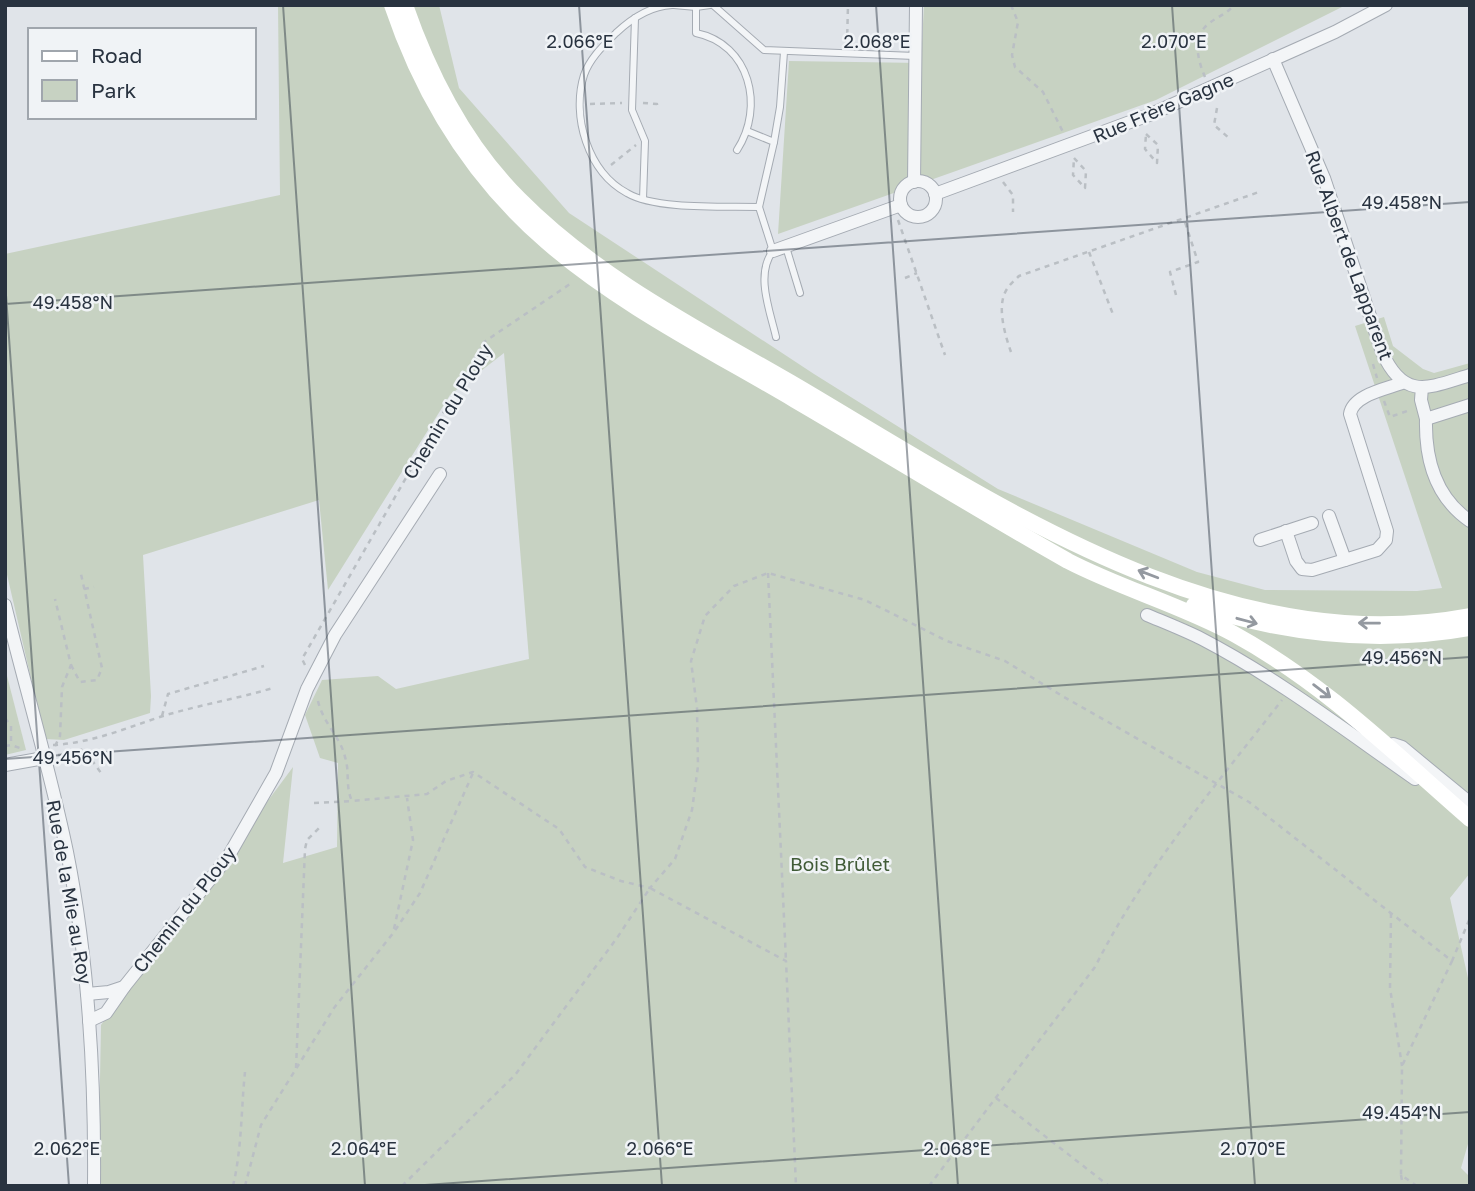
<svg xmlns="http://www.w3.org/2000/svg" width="1475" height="1191" font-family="'Golos Text',sans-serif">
<rect width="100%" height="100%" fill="#e0e4e9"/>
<g fill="#c7d2c2">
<polygon points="278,5 439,5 459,88 569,213 814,374 998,489 1197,572 1265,590 1417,591 1442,588 1355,326 1384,317 1393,346 1423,369 1434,373 1470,363 1470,873 1450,898 1470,987 1470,1137 1461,1168 1470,1177 1470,1186 98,1186 101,1025 293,767 283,863 337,847 338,763 320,758 305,715 322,680 378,676 396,689 529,659 504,353 450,395 328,590 319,500 143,555 151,696 150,713 64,740 45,739 5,566 5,254 280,195"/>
<polygon points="924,5 1346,5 1156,100 778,234 789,61 921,63"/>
<polygon points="5,668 26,750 5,755"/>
</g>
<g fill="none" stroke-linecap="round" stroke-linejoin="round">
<g stroke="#a5abb3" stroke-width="8">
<g id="lane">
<path d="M672,5c-22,1 -40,13 -56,28 -13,13 -26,25 -32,42 -13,41 4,97 43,118 29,17 97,13 132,14l14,44c-18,23 -3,60 3,86"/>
<polyline points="674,5 696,7 710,5"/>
<polyline points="713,5 764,50 915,56"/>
<path d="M696,7v26c54,11 69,74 41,117"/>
<polyline points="635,18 632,110 645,141 643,199"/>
<polyline points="747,131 774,142 759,207"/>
<polyline points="774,142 780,107 784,52"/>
<polyline points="786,247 800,293"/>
</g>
</g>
<g stroke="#a5abb3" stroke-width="14">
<g id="street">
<path d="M1273,59l51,119 58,174c22,49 46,36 88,23"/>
<circle cx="918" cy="199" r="18"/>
<polyline points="914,182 916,5"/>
<polyline points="935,194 1149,115 1335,32 1386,5"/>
<polyline points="773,251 901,205"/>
<polyline points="1422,387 1421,400 1426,419 1470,405"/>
<path d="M1426,419c-1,40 9,78 44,102"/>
<path d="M1329,516l16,44 32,-10 9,-10 1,-9 -37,-117c3,-19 36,-25 52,-31"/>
<polyline points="1286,531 1296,561 1302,569 1312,570 1345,560"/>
<polyline points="1260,540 1312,523"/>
<path d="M5,605c20,82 45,164 62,247 22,110 28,223 27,334"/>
<path d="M1147,615c19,8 37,15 55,24 75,39 144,92 213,140"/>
<polyline points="1384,746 1393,744 1402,747 1470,803"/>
<polyline points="5,765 44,758"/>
<polyline points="87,994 109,992 124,987"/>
<polyline points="89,1021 106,1013 124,987 228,857 276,773 307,689 335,635 440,474"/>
</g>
</g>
<g stroke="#babfc4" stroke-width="2.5" stroke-dasharray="5 5" stroke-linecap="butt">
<polyline points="1011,5 1018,22 1012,55 1015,67 1043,92 1063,132"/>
<polyline points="847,44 848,5"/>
<path d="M1205,77c-7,-16 -13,-39 2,-52 9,-8 19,-10 27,-20"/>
<polyline points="643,103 657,104 657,109"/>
<polyline points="590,104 622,103"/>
<polyline points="1217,108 1214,125 1229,138"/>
<polygon points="1146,134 1158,145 1157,163 1145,149"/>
<polygon points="1074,158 1086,171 1085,188 1073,175"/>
<polyline points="611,165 636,145"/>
<polyline points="1003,182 1013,195 1013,212"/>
<polyline points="898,220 945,355"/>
<polyline points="1089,252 1114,317"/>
<polyline points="905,278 917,273"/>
<polyline points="1176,295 1170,272 1198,262 1184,219"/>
<path d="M1011,352c-6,-17 -15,-47 -4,-63 3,-5 8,-9 12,-13l240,-84"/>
<polyline points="1373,364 1377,378"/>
<polyline points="1384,401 1390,417 1410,410"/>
<polyline points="768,573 786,961"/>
<polyline points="84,589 94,587"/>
<polyline points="71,665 80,682 97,680 102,668 81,574"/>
<polyline points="305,665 302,659 484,342 573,282"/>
<path d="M318,701c5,22 23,37 27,56 5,15 0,29 7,44l75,-7 19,-13 27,-9 86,57 26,38 36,14 29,7 25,-29 17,-49 6,-44 -1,-58 -6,-47 14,-45 29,-30 34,-13 97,27 82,41 58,20 59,36 185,105 203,159 18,-43"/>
<polyline points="162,716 168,694 264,666"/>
<polyline points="5,718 11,726 11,745"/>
<path d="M53,745c39,-2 73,-17 110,-29 36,-11 73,-17 110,-28"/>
<polyline points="5,746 11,745 20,748"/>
<polyline points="55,746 60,736 62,687 71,665 55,599"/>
<polyline points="58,755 84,749 101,773"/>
<polyline points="314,803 352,801"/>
<polyline points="1391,913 1390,988 1402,1066"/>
<polyline points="394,929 413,840 407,798"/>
<polyline points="296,1068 305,849 307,840 319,828"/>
<polyline points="996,1098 1109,1186"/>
<polyline points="1401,1175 1403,1186"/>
<path d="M233,1186c9,-38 8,-76 12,-114"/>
<polyline points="245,1186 261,1125 334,1008 394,932 420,893 473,773"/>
<polyline points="402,1186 515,1075 617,938 650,888 786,961 796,1186"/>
<path d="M929,1186l166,-219c49,-97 120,-181 187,-267"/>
<polyline points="1417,1186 1401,1175 1402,1066 1452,961"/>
</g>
<use href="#lane" stroke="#f3f5f7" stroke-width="6"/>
<use href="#street" stroke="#f3f5f7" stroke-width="12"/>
<g stroke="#fff" stroke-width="16">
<path d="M392,5c31,92 80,172 154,236 72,63 166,110 249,159 91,53 181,109 273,161 54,28 113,44 166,73 91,50 159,118 236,185"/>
<path d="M405,5c25,72 60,140 114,194 79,80 183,132 279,188 200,118 427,275 672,229"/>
<path d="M1194,605c90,29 182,40 276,23"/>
</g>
</g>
<defs><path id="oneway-shaft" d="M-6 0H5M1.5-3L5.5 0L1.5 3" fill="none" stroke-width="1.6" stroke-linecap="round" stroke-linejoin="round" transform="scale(1.75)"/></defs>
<g stroke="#9499a0">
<use href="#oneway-shaft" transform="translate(1148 574) rotate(-159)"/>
<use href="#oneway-shaft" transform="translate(1247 621) rotate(15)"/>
<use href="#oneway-shaft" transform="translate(1369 623) rotate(-179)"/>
<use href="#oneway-shaft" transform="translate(1322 691) rotate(37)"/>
</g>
<path fill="none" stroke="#293340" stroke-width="2" stroke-opacity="0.45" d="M283,5l82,1181M579,5l83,1181M876,5l82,1181M1172,5l83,1181M1469,5l1,13M5,281l64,905M5,304l1465,-102M5,759l1465,-102M411,1186l1059,-74"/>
<g text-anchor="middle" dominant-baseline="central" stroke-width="5" stroke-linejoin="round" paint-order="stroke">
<g font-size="19" fill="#293340" stroke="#f0f3f6">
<text transform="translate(1163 107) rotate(-23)">Rue Frère Gagne</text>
<text transform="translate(1350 255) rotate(70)">Rue Albert de Lapparent</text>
<text transform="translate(447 411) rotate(-59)">Chemin du Plouy</text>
<text transform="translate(70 892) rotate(80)">Rue de la Mie au Roy</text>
<text transform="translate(184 909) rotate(-52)">Chemin du Plouy</text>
</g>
<g font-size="19" fill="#405b37" stroke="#f0f3f6">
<text x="840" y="863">Bois Brûlet</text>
</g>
</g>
<g font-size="18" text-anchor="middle" fill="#293340" stroke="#f0f3f6" stroke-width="5" stroke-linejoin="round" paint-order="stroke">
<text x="580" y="48">2.066°E</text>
<text x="877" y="48">2.068°E</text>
<text x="1174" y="48">2.070°E</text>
<text x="1402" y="209">49.458°N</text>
<text x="73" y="309">49.458°N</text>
<text x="1402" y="664">49.456°N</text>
<text x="73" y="764">49.456°N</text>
<text x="1402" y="1119">49.454°N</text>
<text x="67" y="1155">2.062°E</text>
<text x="364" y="1155">2.064°E</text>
<text x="660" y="1155">2.066°E</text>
<text x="957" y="1155">2.068°E</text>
<text x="1253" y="1155">2.070°E</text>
</g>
<rect width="1475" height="1191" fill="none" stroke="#293340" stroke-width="14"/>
<rect x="28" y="28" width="228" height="91" fill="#f0f3f6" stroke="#a0a6ad" stroke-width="2"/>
<rect x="42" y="51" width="35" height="10" fill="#ffffff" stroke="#a0a6ad" stroke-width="2"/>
<text x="91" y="63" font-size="21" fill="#293340">Road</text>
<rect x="42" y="80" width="35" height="21" fill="#c7d2c2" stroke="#a0a6ad" stroke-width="2"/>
<text x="91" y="98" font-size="21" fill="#293340">Park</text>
</svg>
